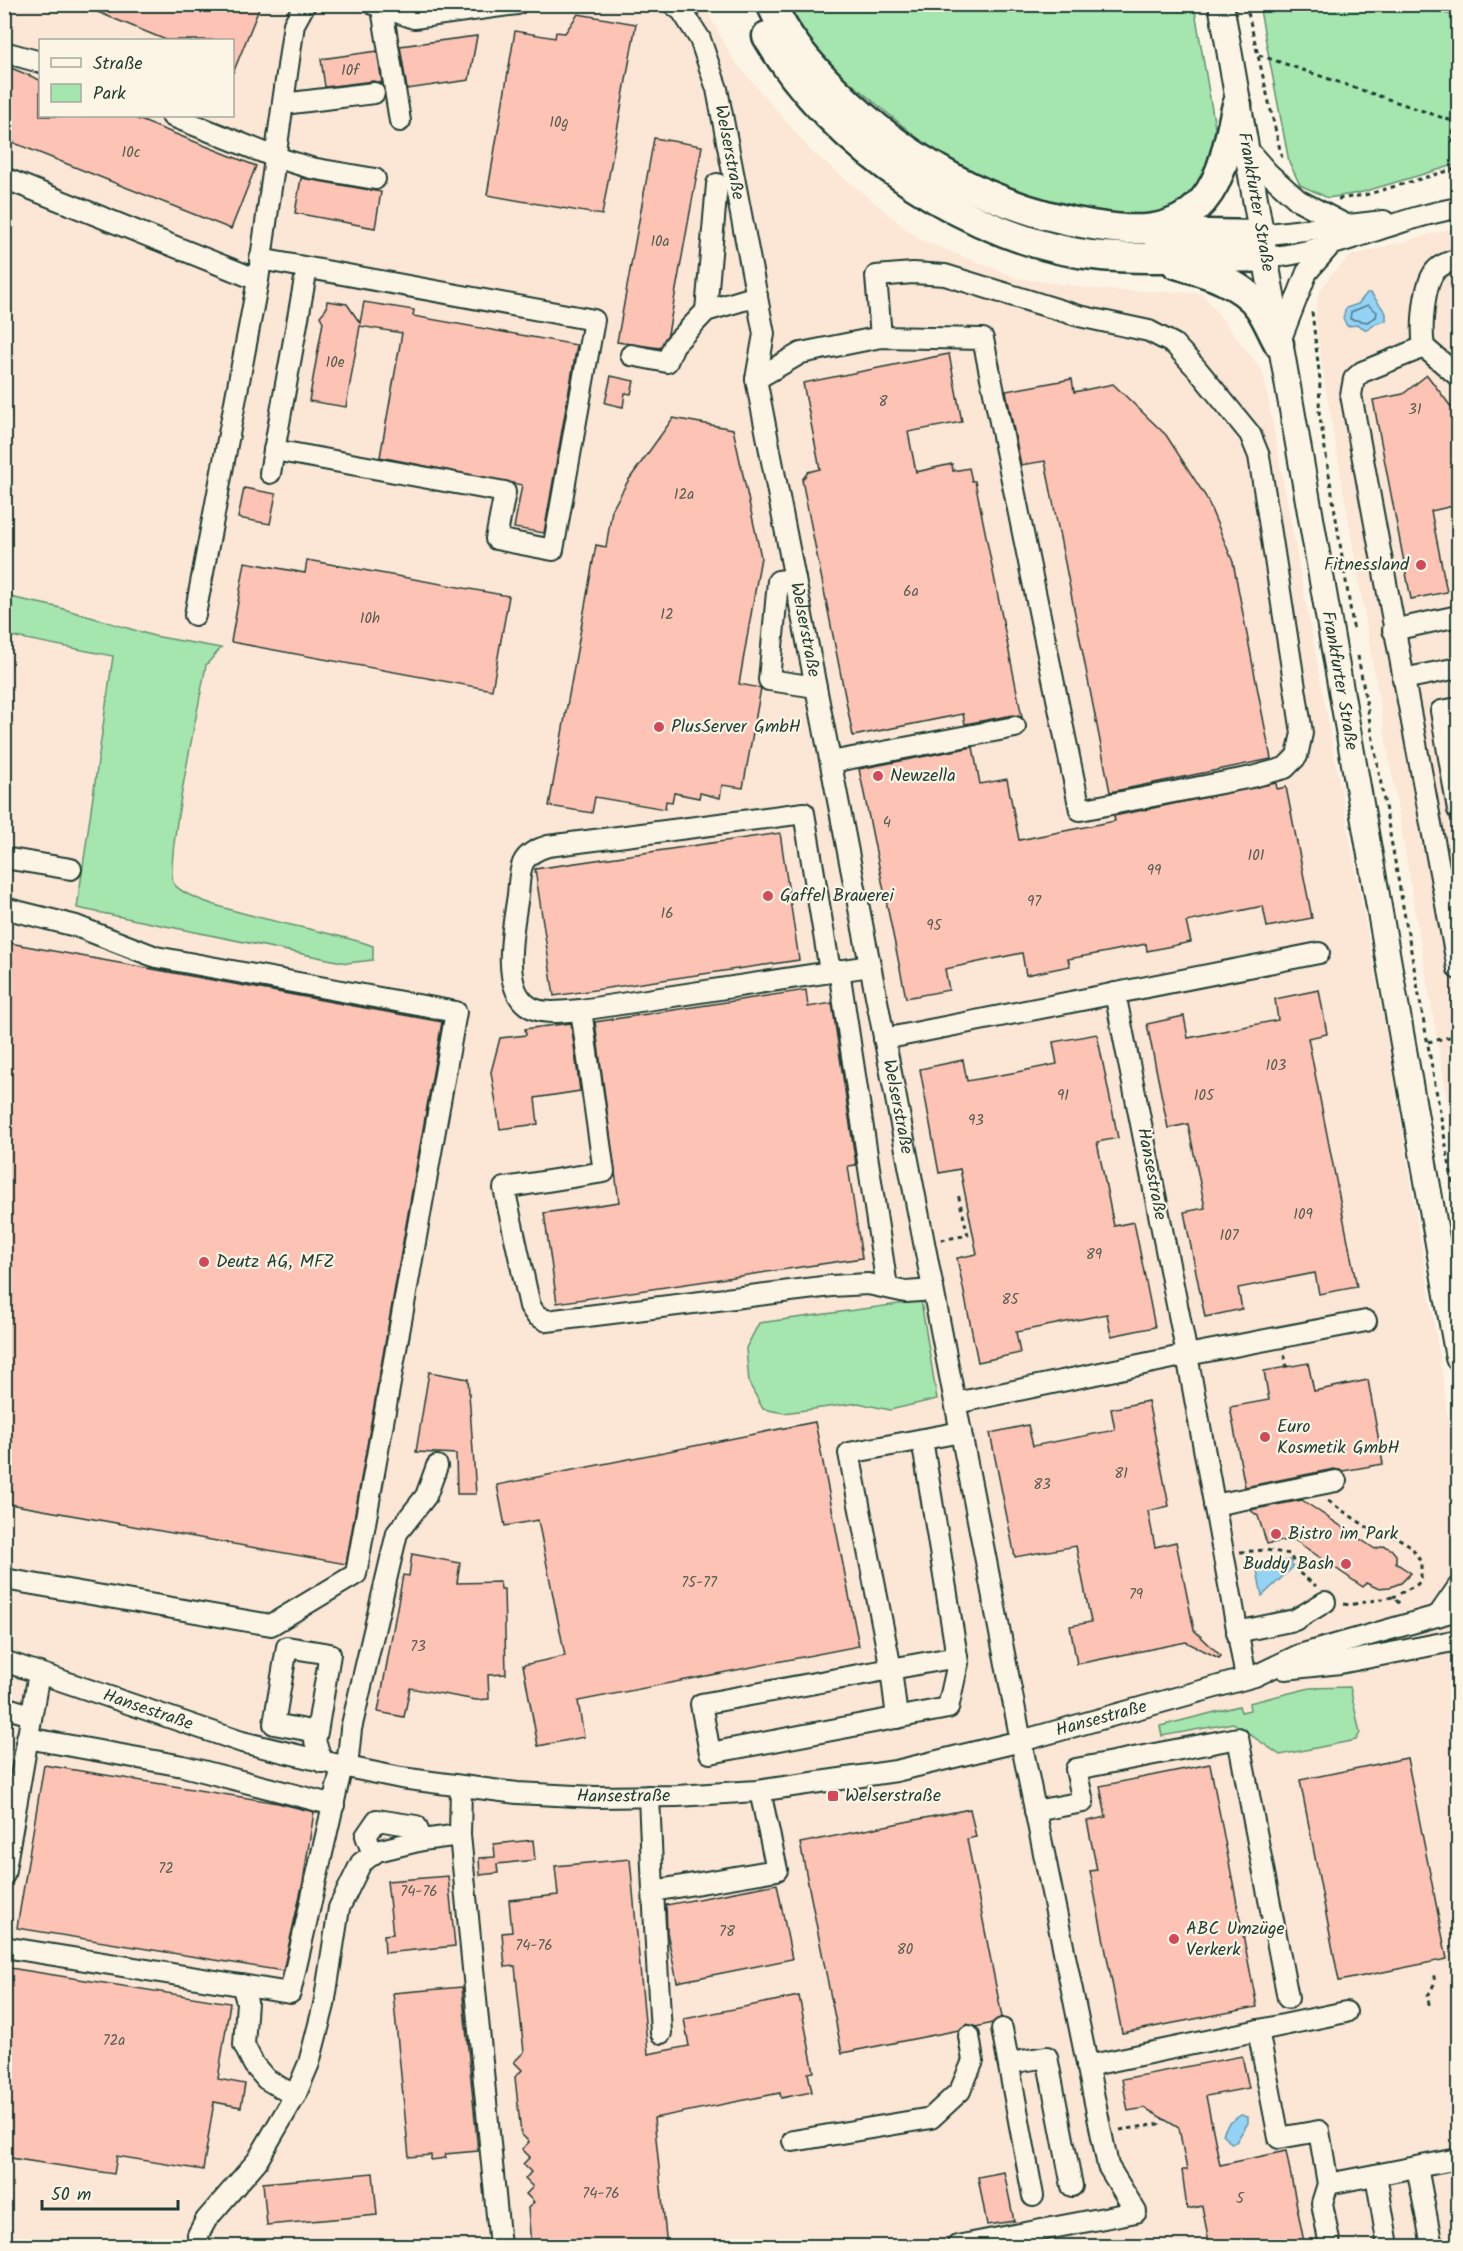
<svg xmlns="http://www.w3.org/2000/svg" width="1463" height="2251" font-family="Kalam,sans-serif">
<rect width="100%" height="100%" fill="#fcf5e5"/>
<filter id="ink" filterUnits="userSpaceOnUse"><feTurbulence type="fractalNoise" baseFrequency=".0167" numOctaves="2"/><feDisplacementMap in="SourceGraphic" scale="12" xChannelSelector="R" yChannelSelector="G"/><feConvolveMatrix kernelMatrix="1 2 1 2 8 2 1 2 1" color-interpolation-filters="sRGB"/></filter>
<g filter="url(#ink)">
<g fill="#fce6d6" fill-rule="evenodd">
<path d="M5,5h699l28,53 79,93 108,88 98,39 86,12 99,3 61,79 124,666 53,321 18,137v65l-7,15 7,98v572h-1453zM40,40h192v76h-192z"/>
<polygon points="1458,227 1458,1162 1317,336 1316,311 1319,293 1330,276 1350,256"/>
</g>
<g fill="#a5e5ae" stroke="#629171" stroke-width="1.5">
<polygon points="785,5 1194,5 1216,133 1212,164 1199,190 1179,206 1156,218 1111,217 1060,207 996,187 943,159 834,69 815,50"/>
<polygon points="1259,5 1417,5 1458,17 1458,164 1359,193 1328,198 1300,185 1289,162"/>
<path d="M5,596l52,11 97,29 67,12 -15,17c-5,31 -43,203 -32,219 19,26 161,47 199,62v14l-26,3 -270,-55 36,-252 -108,-21z"/>
<polygon points="921,1301 937,1399 890,1410 858,1403 784,1413 763,1409 749,1383 746,1348 759,1323"/>
<polygon points="1350,1687 1360,1733 1356,1740 1280,1755 1233,1723 1162,1736 1160,1726 1239,1706 1241,1712 1250,1710 1249,1703 1310,1688"/>
</g>
<g fill="#94d3f6" stroke="#6597a8" stroke-width="1.5">
<polygon points="1367,293 1371,293 1386,313 1386,321 1377,323 1367,330 1358,325 1347,326 1343,318 1346,308 1358,304"/>
<polygon points="1290,1560 1293,1567 1262,1596 1256,1565"/>
<polygon points="1241,2115 1248,2117 1248,2123 1236,2142 1231,2143 1222,2134 1229,2123"/>
</g>
<g fill="none" stroke-linecap="round" stroke-linejoin="round">
<polygon stroke="#4e7982" stroke-width="1.5" points="1368,305 1377,312 1376,317 1367,322 1350,319 1351,312"/>
</g>
<g fill="#fdc3b4" stroke="#1f3d34" stroke-width="1.5">
<polygon points="78,4 261,4 233,73 232,40 166,40"/>
<polygon points="578,14 636,24 602,215 487,195 515,31 555,38 556,32 565,33"/>
<polygon points="477,36 469,80 407,89 400,46"/>
<polygon points="377,51 382,83 373,81 325,87 321,59"/>
<polygon points="4,65 40,80 40,116 130,116 256,166 231,229 4,139"/>
<polygon points="654,138 702,146 668,334 660,348 617,342"/>
<polygon points="301,178 381,192 375,228 295,213"/>
<polygon points="327,301 347,304 360,323 364,302 414,310 413,316 577,345 544,533 514,528 522,485 380,457 402,333 360,326 346,407 309,401 323,322 320,316 326,309"/>
<polygon points="949,354 962,422 908,432 916,472 952,464 953,471 969,468 972,481 975,481 1022,717 1013,715 965,724 963,714 853,736 802,480 808,472 820,469 803,383"/>
<polygon points="1427,375 1458,416 1458,502 1453,506 1431,511 1447,592 1411,599 1373,400 1403,394"/>
<polygon points="611,376 634,381 631,394 625,393 623,407 605,403"/>
<polygon points="1072,379 1074,392 1113,384 1166,435 1206,497 1233,562 1271,759 1110,792 1045,461 1021,465 1006,391"/>
<polygon points="673,418 733,429 761,557 739,684 761,688 743,788 722,785 720,798 700,793 699,798 674,793 672,802 666,801 665,809 595,797 592,813 549,806 596,545 606,547 612,510 628,481"/>
<polygon points="244,488 276,494 270,524 238,518"/>
<polygon points="307,560 509,596 492,690 231,642 245,562 305,573"/>
<polygon points="973,747 980,784 1007,779 1019,840 1115,821 1114,816 1276,783 1277,789 1286,787 1312,918 1267,927 1263,906 1225,914 1186,922 1191,942 1147,951 1146,944 1107,952 1068,959 1070,966 1026,975 1022,953 945,969 949,990 906,998 859,769"/>
<polygon points="780,833 799,960 554,996 535,869"/>
<polygon points="4,942 442,1022 346,1564 4,1503"/>
<polygon points="806,990 808,1007 832,1003 856,1165 848,1166 862,1258 557,1303 544,1213 619,1202 595,1022"/>
<polygon points="1319,990 1327,1034 1308,1038 1357,1287 1319,1294 1315,1273 1238,1288 1242,1309 1205,1317 1184,1212 1205,1208 1188,1124 1168,1128 1147,1024 1184,1016 1188,1038 1278,1020 1275,999"/>
<polygon points="571,1023 580,1091 535,1098 538,1124 500,1129 491,1072 500,1038 526,1035 525,1029"/>
<polygon points="1097,1034 1118,1138 1097,1142 1114,1226 1134,1222 1155,1327 1111,1336 1107,1314 1016,1332 1020,1353 978,1362 957,1258 977,1254 960,1169 939,1173 920,1069 963,1060 967,1081 1012,1073 1057,1064 1053,1042"/>
<polygon points="1308,1363 1314,1391 1368,1380 1383,1464 1343,1471 1334,1469 1245,1487 1230,1407 1269,1400 1264,1371"/>
<polygon points="429,1372 468,1379 476,1494 457,1494 456,1454 416,1452"/>
<polygon points="1148,1401 1169,1506 1148,1511 1155,1547 1176,1542 1194,1630 1221,1656 1219,1658 1186,1642 1077,1664 1070,1626 1091,1622 1076,1546 1015,1557 990,1433 1028,1425 1033,1446 1115,1430 1111,1409"/>
<polygon points="815,1422 859,1646 578,1701 584,1737 538,1746 523,1665 565,1656 538,1520 505,1526 497,1485"/>
<polygon points="1302,1500 1375,1549 1384,1546 1391,1549 1396,1555 1396,1563 1411,1573 1401,1583 1390,1587 1377,1588 1366,1583 1363,1587 1293,1539 1267,1544 1258,1516 1250,1510"/>
<polygon points="412,1554 460,1563 457,1583 500,1582 501,1589 504,1589 506,1674 488,1675 489,1699 476,1700 410,1688 404,1717 378,1712 403,1575 409,1576"/>
<polygon points="1407,1758 1447,1959 1339,1981 1300,1780"/>
<polygon points="1210,1764 1257,2007 1122,2033 1090,1871 1097,1870 1087,1821 1106,1817 1100,1786"/>
<polygon points="44,1765 278,1803 314,1812 303,1882 283,1971 17,1928"/>
<polygon points="970,1809 976,1837 967,1839 1002,2017 992,2023 976,2027 967,2024 959,2030 842,2053 800,1843"/>
<polygon points="533,1840 535,1860 497,1864 498,1873 480,1875 479,1858 495,1857 494,1844"/>
<polygon points="630,1859 648,2054 689,2046 684,2019 799,1996 814,2072 808,2073 812,2092 781,2098 780,2093 654,2118 667,2247 531,2247 528,2208 534,2202 526,2194 533,2187 525,2179 531,2172 523,2164 530,2157 522,2149 529,2142 521,2134 515,2077 522,2070 514,2062 524,2052 515,1966 505,1967 502,1933 512,1932 509,1900 558,1895 555,1866"/>
<polygon points="448,1876 455,1946 385,1953 384,1935 393,1934 387,1881"/>
<polygon points="777,1884 792,1959 677,1982 667,1932 666,1905"/>
<polygon points="10,1968 230,2003 218,2079 245,2084 241,2107 214,2102 203,2170 117,2156 114,2174 4,2157 4,2002"/>
<polygon points="462,1987 478,2151 445,2154 446,2158 431,2160 431,2155 409,2157 393,1993"/>
<polygon points="1242,2056 1249,2088 1206,2096 1220,2165 1286,2151 1305,2247 1210,2247 1202,2206 1187,2209 1182,2170 1187,2170 1179,2128 1145,2108 1128,2111 1122,2079"/>
<polygon points="1004,2172 1014,2221 987,2225 978,2177"/>
<polygon points="373,2173 377,2215 267,2225 263,2183"/>
</g>
<g fill="none" stroke-linecap="round" stroke-linejoin="round">
<g stroke="#1f3d34" stroke-width="24">
<g id="minor">
<polyline points="373,4 414,18 517,4"/>
<path id="s1" d="M673,4l9,7 18,28 17,50 47,245 -8,45 265,1362 87,425 28,46 -179,34"/>
<polyline points="382,8 400,121"/>
<polyline points="4,52 40,62"/>
<polyline points="283,104 374,93"/>
<polyline points="172,116 275,157 311,168 375,179"/>
<polyline points="1245,147 1268,173 1298,200 1346,225"/>
<polyline points="4,178 258,280"/>
<polyline points="1260,235 1384,221"/>
<path d="M1266,258c67,-6 126,-39 192,-50"/>
<polyline points="260,259 594,320 553,550 496,539 505,492 274,450"/>
<path d="M1458,259c-6,2 -16,5 -21,10 -14,13 -16,60 -13,78l-62,25 -8,7 -3,16 107,574"/>
<polyline points="706,311 717,184"/>
<polyline points="1280,341 1307,272 1328,248"/>
<polyline points="1424,347 1458,376"/>
<polyline points="631,355 667,362 674,345 706,311 757,296"/>
<polyline points="756,379 801,353 881,337 876,276 913,273 945,275 1079,316 1149,331 1174,344 1197,369 1250,434 1259,456 1302,733 1297,756 1285,768 1252,777 1080,810 983,339 881,337"/>
<polyline points="270,473 307,268"/>
<polyline points="795,579 778,581 769,680 816,687"/>
<polyline points="195,615 258,280 294,24 305,4"/>
<polyline points="1393,630 1458,616"/>
<polyline points="1403,679 1458,668"/>
<polyline points="1458,708 1441,711 1458,810"/>
<polyline points="831,762 1015,727"/>
<polyline points="4,858 71,869"/>
<polyline points="4,908 76,926 156,957 456,1012 356,1574 271,1625 4,1579"/>
<polyline points="839,970 887,1287"/>
<path d="M830,971l-26,-158 -256,33c-10,3 -20,7 -25,17 -4,9 -4,23 -5,32 -4,29 -18,90 9,110 14,11 38,6 54,5l289,-44"/>
<polyline points="581,1010 604,1172 504,1188 530,1306 536,1315 547,1321 831,1286 868,1284 906,1292 933,1290"/>
<polyline points="884,1039 1319,953"/>
<polyline points="956,1403 1187,1355 1115,993"/>
<polyline points="922,1439 958,1663 948,1708 710,1753 701,1704 891,1669 849,1453 961,1432"/>
<polyline points="1214,1505 1336,1481"/>
<polyline points="1438,1616 1458,1587"/>
<polyline points="1237,1632 1295,1620 1325,1602"/>
<path id="s2" d="M4,1661l238,81 105,25 54,11 116,15 78,4 82,-1 80,-5 139,-20 125,-30 234,-65 44,-21 159,-45"/>
<polyline points="1285,1669 1340,1663 1458,1640"/>
<polyline points="1246,1678 1187,1355 1366,1321"/>
<polyline points="4,1707 31,1715"/>
<polyline points="897,1718 891,1669 957,1657"/>
<polyline points="317,1732 274,1724 287,1647 330,1654 317,1732 315,1741 322,1762"/>
<polyline points="27,1738 183,1766 334,1805"/>
<polyline points="347,1767 351,1729 397,1533 426,1496 437,1466"/>
<polyline points="461,1787 460,1835 500,2246"/>
<polyline points="649,1796 653,1891"/>
<polyline points="1035,1811 1083,1802 1076,1769 1238,1738 1288,1998"/>
<polyline points="373,1854 366,1836 377,1820 416,1826 422,1840"/>
<polyline points="4,1875 39,1673"/>
<polyline points="4,1947 290,1993 342,1766"/>
<polyline points="242,1985 247,2002 244,2045 254,2065 266,2079 295,2096"/>
<polyline points="1002,2029 1033,2196"/>
<polyline points="1258,2030 1279,2138 1319,2131 1328,2184 1458,2159"/>
<polyline points="661,2033 653,1891 777,1870 760,1791"/>
<polyline points="1009,2063 1047,2057 1072,2186"/>
<polyline points="1087,2066 1346,2012"/>
<polyline points="793,2141 931,2118 960,2091 973,2061 969,2036"/>
<polyline points="1417,2167 1432,2246"/>
<polyline points="1376,2175 1388,2246"/>
<polyline points="1328,2184 1322,2203 1330,2246"/>
<polyline points="199,2246 198,2235 206,2220 257,2161 295,2096 309,2063 324,2005 339,1908 361,1863 377,1851 422,1840 460,1835"/>
</g>
</g>
<g stroke="#1f3d34" stroke-width="28">
<g id="major">
<path id="s3" d="M1221,4l237,1354"/>
</g>
</g>
<g stroke="#1f3d34" stroke-width="33">
<g id="highway">
<path d="M771,4c16,35 38,60 65,87 70,70 158,118 256,134 36,6 75,10 104,-17 28,-25 32,-68 41,-103"/>
<path d="M767,36c63,110 208,209 335,220 55,5 110,-1 164,2"/>
<polyline points="1154,233 1260,235"/>
<path d="M1176,264c28,8 65,18 83,43 8,11 13,25 20,37"/>
</g>
</g>
<g stroke="#1f3d34" stroke-width="3" stroke-dasharray="4.5 4.5" stroke-linecap="butt">
<polyline points="1246,4 1282,158"/>
<polyline points="1259,55 1458,123"/>
<polyline points="1453,143 1452,135 1457,122"/>
<polyline points="1338,199 1365,195 1458,168"/>
<polyline points="1312,312 1320,380 1319,411 1354,632"/>
<polyline points="1358,656 1458,1212"/>
<polyline points="1428,1042 1458,1035"/>
<polyline points="941,1240 968,1235 958,1194"/>
<polyline points="1284,1355 1287,1367"/>
<polyline points="1328,1501 1376,1533 1396,1537 1411,1546 1421,1562 1421,1577 1418,1584 1393,1597"/>
<polyline points="1240,1552 1266,1550 1290,1554 1298,1572 1316,1586"/>
<polyline points="1344,1604 1349,1605 1393,1597 1402,1606"/>
<polyline points="1429,2005 1428,1996 1435,1982 1433,1972"/>
<polyline points="1120,2130 1159,2124 1163,2118"/>
</g>
<use href="#minor" stroke="#fcf5e5" stroke-width="20"/>
<use href="#major" stroke="#fcf5e5" stroke-width="24"/>
<use href="#highway" stroke="#fcf5e5" stroke-width="28"/>
</g>
</g>
<g fill="#d1495b" stroke="#fcf5e5" stroke-width="2">
<circle cx="1421" cy="565" r="6"/>
<circle cx="659" cy="727" r="6"/>
<circle cx="878" cy="776" r="6"/>
<circle cx="768" cy="896" r="6"/>
<circle cx="204" cy="1262" r="6"/>
<circle cx="1265" cy="1437" r="6"/>
<circle cx="1276" cy="1534" r="6"/>
<circle cx="1346" cy="1564" r="6"/>
<rect x="827" y="1790" width="12" height="12" rx="3"/>
<circle cx="1174" cy="1939" r="6"/>
</g>
<g text-anchor="middle" dominant-baseline="central" stroke-width="4.5" stroke-linejoin="round" paint-order="stroke">
<g font-size="15" fill="#565e54">
<text x="350" y="71">10f</text>
<text x="559" y="123">10g</text>
<text x="131" y="153">10c</text>
<text x="660" y="242">10a</text>
<text x="335" y="363">10e</text>
<text x="883" y="402">8</text>
<text x="1415" y="410">31</text>
<text x="684" y="495">12a</text>
<text x="911" y="592">6a</text>
<text x="667" y="615">12</text>
<text x="370" y="619">10h</text>
<text x="887" y="823">4</text>
<text x="1256" y="856">101</text>
<text x="1154" y="871">99</text>
<text x="1034" y="902">97</text>
<text x="667" y="914">16</text>
<text x="934" y="926">95</text>
<text x="1276" y="1066">103</text>
<text x="1063" y="1096">91</text>
<text x="1204" y="1096">105</text>
<text x="976" y="1121">93</text>
<text x="1303" y="1215">109</text>
<text x="1229" y="1236">107</text>
<text x="1094" y="1255">89</text>
<text x="1010" y="1300">85</text>
<text x="1121" y="1474">81</text>
<text x="1042" y="1485">83</text>
<text x="699" y="1583">75-77</text>
<text x="1136" y="1595">79</text>
<text x="418" y="1647">73</text>
<text x="166" y="1869">72</text>
<text x="419" y="1892">74-76</text>
<text x="727" y="1932">78</text>
<text x="534" y="1946">74-76</text>
<text x="905" y="1950">80</text>
<text x="114" y="2041">72a</text>
<text x="601" y="2194">74-76</text>
<text x="1240" y="2199">5</text>
</g>
<g font-size="18" fill="#1f3d34" stroke="#fcf5e5">
<text stroke="none"><textPath href="#s1" startOffset="162">Welserstraße</textPath></text>
<text stroke="none"><textPath href="#s3" startOffset="201">Frankfurter Straße</textPath></text>
<text stroke="none"><textPath href="#s1" startOffset="648">Welserstraße</textPath></text>
<text stroke="none"><textPath href="#s3" startOffset="687">Frankfurter Straße</textPath></text>
<text stroke="none"><textPath href="#s1" startOffset="1134">Welserstraße</textPath></text>
<text transform="translate(1151 1174) rotate(79)">Hansestraße</text>
<text stroke="none"><textPath href="#s2" startOffset="152">Hansestraße</textPath></text>
<text stroke="none"><textPath href="#s2" startOffset="1124">Hansestraße</textPath></text>
<text stroke="none"><textPath href="#s2" startOffset="638">Hansestraße</textPath></text>
</g>
<g font-size="18" fill="#1f3d34" stroke="#fcf5e5" text-anchor="start">
<text x="1409" y="565" text-anchor="end">Fitnessland</text>
<text x="671" y="727">PlusServer GmbH</text>
<text x="890" y="776">Newzella</text>
<text x="780" y="896">Gaffel Brauerei</text>
<text x="216" y="1262">Deutz AG, MFZ</text>
<text x="1277" y="1427">Euro<tspan x="1277" dy="21">Kosmetik GmbH</tspan></text>
<text x="1288" y="1534">Bistro im Park</text>
<text x="1334" y="1564" text-anchor="end">Buddy Bash</text>
<text x="845" y="1796">Welserstraße</text>
<text x="1186" y="1929">ABC Umzüge<tspan x="1186" dy="21">Verkerk</tspan></text>
</g>
</g>
<rect width="1463" height="2251" fill="none" stroke="#fcf5e5" stroke-width="24"/>
<rect x="12" y="12" width="1439" height="2227" fill="none" stroke="#1f3d34" stroke-width="2" filter="url(#ink)"/>
<rect x="39" y="39" width="195" height="78" fill="#fcf5e5" stroke="#a4ab9e" stroke-width="1.5"/>
<rect x="51" y="58" width="30" height="9" fill="#fcf5e5" stroke="#a4ab9e" stroke-width="1.5"/>
<text x="93" y="69" font-size="18" fill="#1f3d34">Straße</text>
<rect x="51" y="84" width="30" height="18" fill="#a5e5ae" stroke="#a4ab9e" stroke-width="1.5"/>
<text x="93" y="99" font-size="18" fill="#1f3d34">Park</text>
<path d="M42 2200v9h136v-9" fill="none" stroke="#1f3d34" stroke-width="3"/>
<text x="51" y="2200" font-size="18" fill="#1f3d34" stroke="#fcf5e5" stroke-width="4.5" paint-order="stroke">50 m</text>
</svg>
